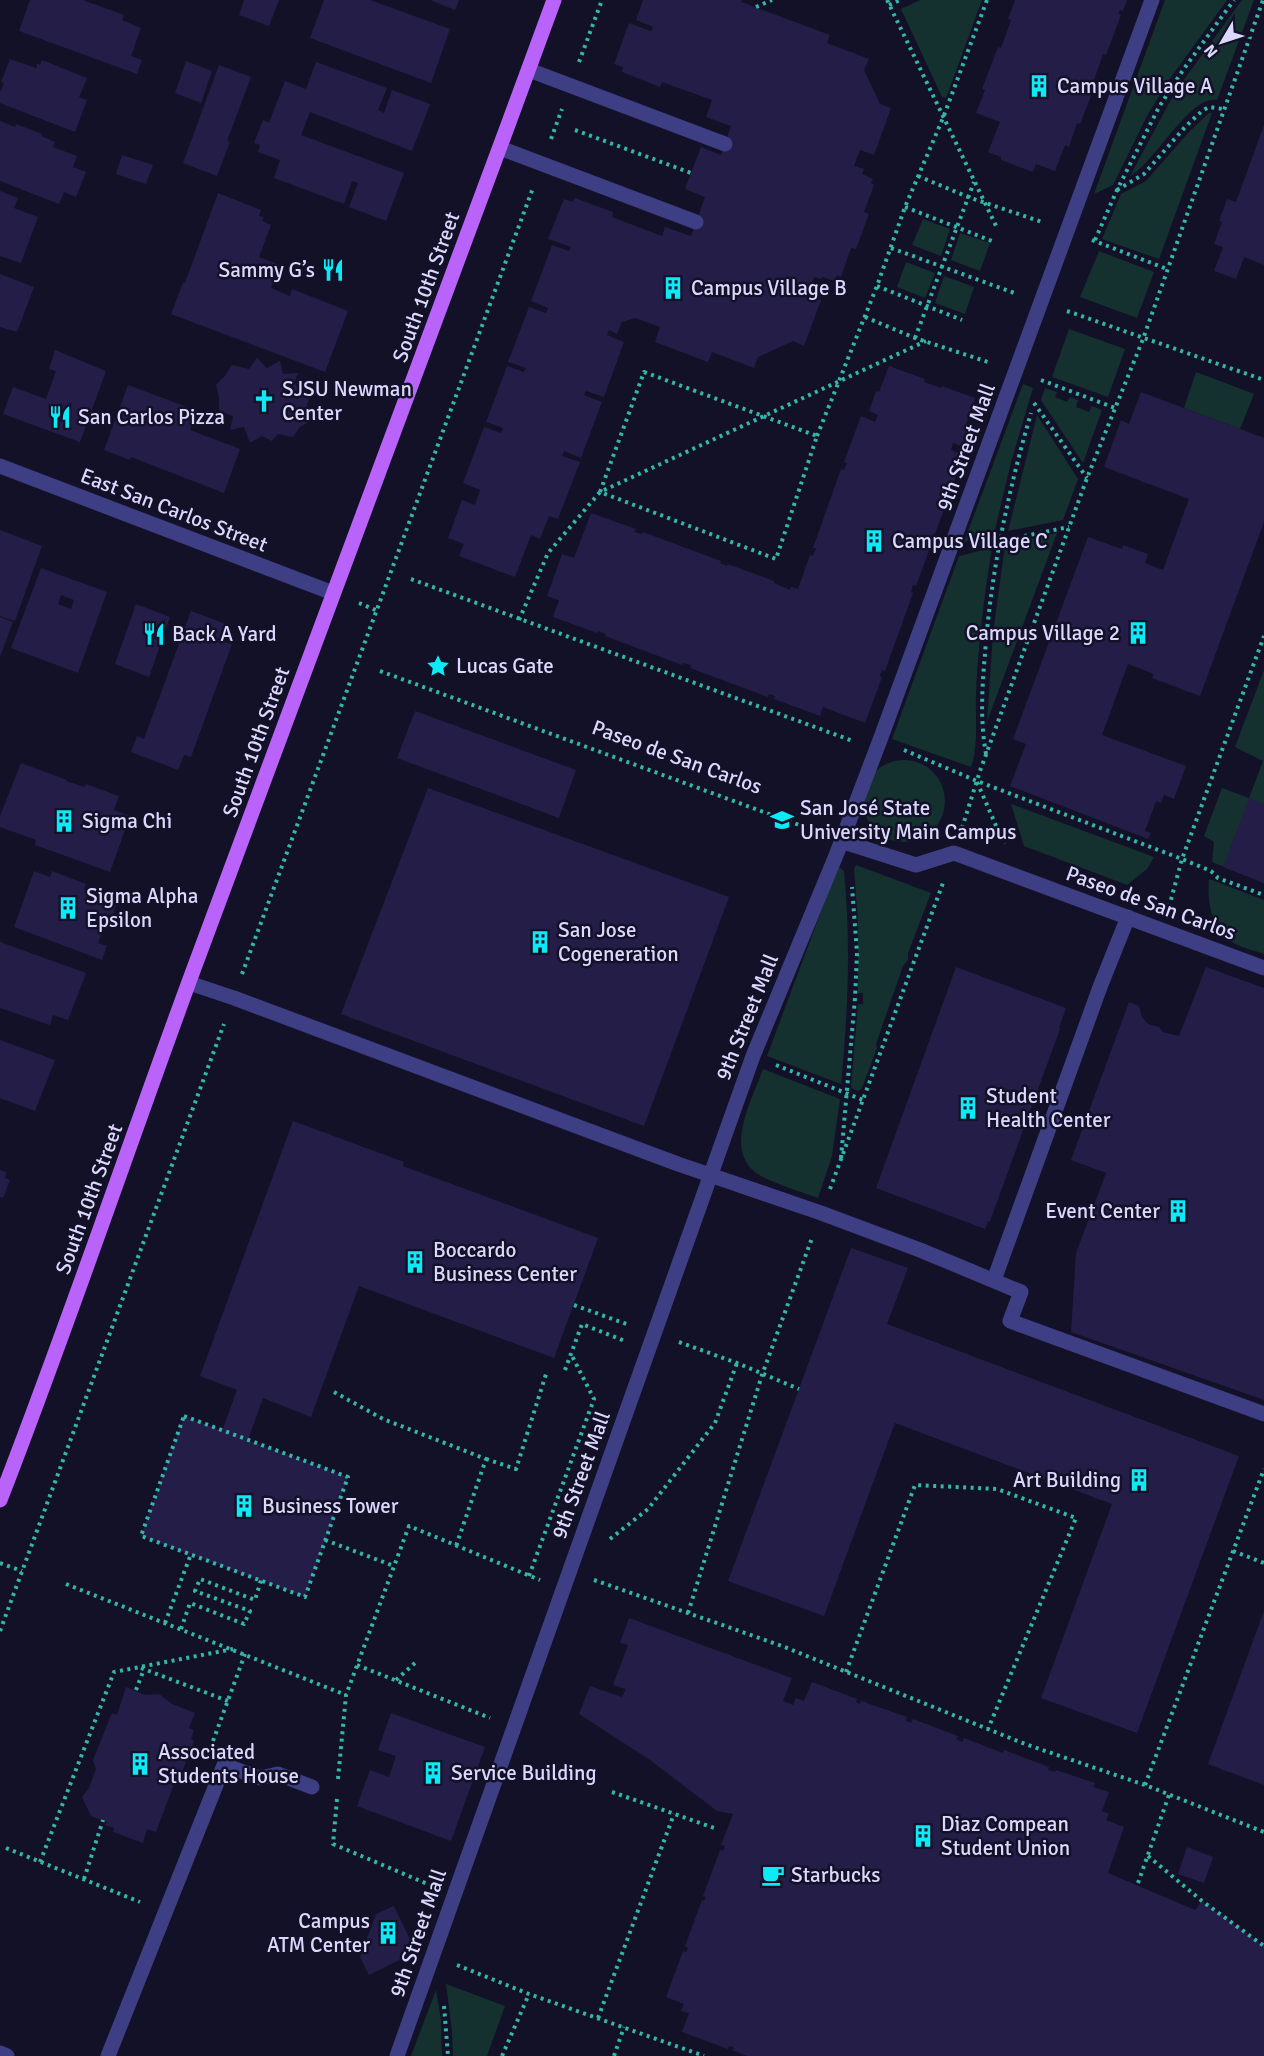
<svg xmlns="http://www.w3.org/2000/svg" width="1264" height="2056" font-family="Signika,sans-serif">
<rect width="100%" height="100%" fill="#131127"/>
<g fill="#14312f">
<polygon points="920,0 982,0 946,98 942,97 901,9"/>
<polygon points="1165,0 1227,0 1169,80 1148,114 1113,185 1094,194"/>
<path d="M1242,0h12l-37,100c-27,-6 -63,64 -87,76l45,-84z"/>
<polygon points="1209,113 1212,113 1159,259 1102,239 1121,194 1146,181 1188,133"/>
<polygon points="923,219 950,229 941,256 912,245"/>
<polygon points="960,233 990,243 980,271 951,260"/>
<polygon points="1099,251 1154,272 1137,318 1080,297"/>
<polygon points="906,262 935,273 925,298 897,287"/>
<polygon points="944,276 974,287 965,314 935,303"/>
<polygon points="1069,329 1125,349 1108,397 1052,377"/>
<polygon points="1196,372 1254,394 1240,429 1184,408"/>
<polygon points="1023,384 1033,388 1011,462 994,534 964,542"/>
<polygon points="1045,388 1057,392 1055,397 1067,402 1070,397 1078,400 1076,407 1089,412 1092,406 1102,410 1083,463 1041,400"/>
<polygon points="1037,415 1078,479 1063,520 1008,531"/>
<polygon points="1057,533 987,722 993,633 1005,545"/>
<path d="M992,548c-8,49 -14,97 -16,146 -1,25 3,50 -5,73l-79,-28 67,-183z"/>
<polygon points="1264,670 1264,883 1212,862 1214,842 1204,836 1222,788 1249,798 1263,761 1235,747"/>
<circle cx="904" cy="801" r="41"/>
<polygon points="1011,804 1154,857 1147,869 1127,885 1024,846"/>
<polygon points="856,865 931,893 908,953 908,960 903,966 876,1044 877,1048 862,1088 858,1091 851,1088 858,1004 863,1004 863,993 858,993 858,920 854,869"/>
<path d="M838,866l6,5c7,71 4,141 -3,213l-74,-28z"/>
<path d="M1209,879l55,21v54c-11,-4 -26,-7 -35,-14 -18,-13 -22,-41 -20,-61z"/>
<path d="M763,1069l77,30 -8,57 -14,42c-19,-7 -40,-13 -57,-22 -40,-22 -9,-76 2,-107z"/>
<polygon points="446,1984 505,2006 487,2056 453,2056 452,2031"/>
<polygon points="436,1990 441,2020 442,2056 411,2056"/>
</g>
<g fill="#241d48" fill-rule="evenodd">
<polygon points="30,0 83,0 124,15 122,20 141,28 131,56 142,60 137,74 19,31"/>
<polygon points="244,0 279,0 269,26 239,15"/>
<polygon points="324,0 370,0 450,29 431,83 310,38"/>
<polygon points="430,0 459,0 455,10"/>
<polygon points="643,0 742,0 741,2 830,35 827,43 869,59 864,70 880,104 891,108 874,155 860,150 854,166 864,169 862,174 873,179 871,183 874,185 864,212 869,214 856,249 851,248 841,277 837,275 835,281 822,277 821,279 814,277 807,294 821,300 804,346 793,341 758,357 754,368 712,352 708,362 655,342 660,327 635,318 622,322 617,334 609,330 607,335 624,342 604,397 586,391 584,395 602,402 581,458 564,451 562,456 580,462 558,519 549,516 540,539 531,535 515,577 459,556 464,544 448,538 462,500 475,505 480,490 463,483 484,427 501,433 503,428 486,422 507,366 524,372 526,368 508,362 529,307 546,313 548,308 531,301 552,245 569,251 571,247 548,239 564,199 573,202 575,198 613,212 612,217 662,236 665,227 691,236 705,197 685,189 691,173 701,147 721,155 731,126 706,117 712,100 662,82 660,87 622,72 623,67 614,64 629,23 651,31 653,27 636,20"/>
<polygon points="1015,0 1127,0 1123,11 1120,10 1118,13 1121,15 1106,55 1103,54 1093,83 1096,83 1080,124 1077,123 1069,147 1065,145 1055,171 1036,164 1033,172 1001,160 1001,157 988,152 1000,122 976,113 985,90 982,89 998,47 1001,48 1011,20 1008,19"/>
<polygon points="10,59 36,68 37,63 40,65 42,60 87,78 79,97 87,100 75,132 0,103 0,92 4,83 1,82"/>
<polygon points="186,61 212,71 201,103 175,93"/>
<polygon points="316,62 387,88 378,110 384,113 392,90 430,104 412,151 310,112 301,135 404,173 386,221 349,207 358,183 352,181 344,204 274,178 280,160 258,152 260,145 254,143 263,120 269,123 285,81 306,89"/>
<polygon points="219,65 251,77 227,141 230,142 217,176 183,163"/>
<polygon points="0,121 15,127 16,124 42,134 41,136 55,142 53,147 77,156 73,167 86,172 76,197 64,192 59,204 0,181"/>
<polygon points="1264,125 1264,265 1244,257 1236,279 1214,271 1223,247 1214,244 1222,222 1219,221 1227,199 1236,202"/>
<polygon points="122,155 153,165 146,184 116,174"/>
<polygon points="0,191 18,198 14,208 38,217 21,263 0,256"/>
<polygon points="218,193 261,210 259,216 264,217 262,221 271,225 259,257 280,265 271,288 290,296 292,289 348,311 325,372 171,314 183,283 185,283"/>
<polygon points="0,274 34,287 17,332 0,327"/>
<polygon points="55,350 106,371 80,442 3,414 13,387 46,399 56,371 49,369"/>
<polygon points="257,358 267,368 280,361 283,374 298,373 294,384 313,391 307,404 313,420 300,427 293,437 278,434 272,441 262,436 250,443 244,427 230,430 233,416 219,411 219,398 216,385 225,376 232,365 249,369"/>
<polygon points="889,366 925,379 924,382 941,388 942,386 975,398 966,424 969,425 961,446 953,443 951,450 964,455 947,501 945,499 942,507 945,507 916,586 913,585 911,592 913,593 885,671 882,670 880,676 882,677 865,723 823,707 820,716 774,699 775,696 769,694 768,697 690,668 691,665 683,663 682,665 605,636 606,634 598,631 597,633 553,617 559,600 547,596 562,554 574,558 591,513 636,529 634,532 642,534 643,532 721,561 720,563 727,566 728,564 774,581 774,583 790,590 791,587 798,589 810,555 813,556 816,548 813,548 841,469 844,470 847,463 844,462 861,416 875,422 878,415 869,411 876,391 879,392"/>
<polygon points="128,385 198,411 190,430 240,449 224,493 131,457 130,460 104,450"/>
<polygon points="1141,392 1264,438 1264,522 1200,696 1152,678 1154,674 1128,664 1102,735 1186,766 1174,799 1164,795 1161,803 1156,801 1145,831 1151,833 1148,839 1010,786 1026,744 1013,739 1088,537 1122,549 1123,545 1148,554 1145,563 1163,570 1189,499 1104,467 1121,420 1129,424"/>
<polygon points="0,530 42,546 15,621 0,616"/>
<path d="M41,568l66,24 -29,81 -67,-25zM61,595l13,5 -3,9 -13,-5z"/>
<polygon points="136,604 170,617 149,677 115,664"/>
<polygon points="191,611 231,626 225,642 232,644 191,757 184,755 178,770 131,752 137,736 144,739"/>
<polygon points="0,617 13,622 0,657"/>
<polygon points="415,711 576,770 559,818 397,758"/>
<polygon points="21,763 67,780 66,781 85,787 86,784 119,796 114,810 130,816 110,872 35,845 36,840 0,827 0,816"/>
<polygon points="428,788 729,897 644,1126 341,1014"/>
<polygon points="1249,798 1264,804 1264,883 1223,867"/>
<polygon points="34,871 50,877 52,871 86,884 84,889 118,900 112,918 108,916 98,943 107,946 102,960 14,927"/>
<polygon points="0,942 86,973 68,1020 53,1015 50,1025 0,1008"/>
<polygon points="956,967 1066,1008 1059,1028 1060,1029 990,1221 988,1221 985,1229 876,1188"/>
<polygon points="1206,967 1264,988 1264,1400 1071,1332 1076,1253 1106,1173 1071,1160 1129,1002 1139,1006 1142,1017 1148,1024 1159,1027 1163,1032 1179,1036"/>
<polygon points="0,1040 55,1060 35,1111 0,1098"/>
<polygon points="293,1121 404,1162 403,1166 598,1238 554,1358 359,1286 311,1417 263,1398 248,1440 348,1477 305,1597 141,1536 184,1416 222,1431 237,1390 200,1376"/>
<polygon points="0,1170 6,1172 5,1178 10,1180 3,1198 0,1197"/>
<polygon points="851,1248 908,1268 887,1324 1239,1456 1137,1733 1041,1698 1112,1504 895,1423 824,1616 728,1581"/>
<polygon points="1264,1611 1264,1785 1208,1764"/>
<polygon points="629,1618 792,1678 783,1701 793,1705 796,1698 804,1701 812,1682 857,1699 856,1702 860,1704 861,1701 907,1717 906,1721 911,1723 913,1719 958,1736 956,1739 962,1742 964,1738 1003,1753 1004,1750 1049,1767 1048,1770 1055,1772 1056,1770 1095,1783 1093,1787 1109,1792 1102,1811 1109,1814 1106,1820 1124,1827 1108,1873 1195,1910 1202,1901 1264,1946 1264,2056 747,2056 732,2050 734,2047 729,2046 728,2049 682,2032 689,2013 681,2011 684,2004 666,1997 683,1951 686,1952 688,1948 685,1946 702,1900 704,1901 706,1897 703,1896 720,1850 723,1851 725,1846 721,1845 733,1814 717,1811 650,1760 579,1714 590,1686 622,1697 626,1689 613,1685 628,1645 620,1643"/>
<polygon points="126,1687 145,1695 159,1694 172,1704 195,1713 189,1728 194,1730 191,1739 194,1741 181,1775 178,1773 156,1832 147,1829 143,1843 113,1832 114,1828 105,1825 107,1822 91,1816 82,1797 89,1788 96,1769 93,1760 112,1713 117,1715"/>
<polygon points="391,1713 485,1747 451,1841 357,1806 370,1770 389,1777 396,1756 378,1750"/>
<polygon points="1187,1847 1213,1857 1204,1883 1178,1874"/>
<polygon points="394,1906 416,1952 369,1975 360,1957 376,1914"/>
</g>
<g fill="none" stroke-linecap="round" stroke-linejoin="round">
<g stroke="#34b6a8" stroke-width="4" stroke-dasharray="3 4.5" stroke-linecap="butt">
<polyline points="887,0 997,228"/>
<polyline points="889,5 900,0"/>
<polyline points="756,7 772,0"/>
<polyline points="579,62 602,0"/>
<polyline points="575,130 691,173"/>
<polyline points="551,139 562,109"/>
<polyline points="918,176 968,197 1042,222"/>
<polyline points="1117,190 1144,174 1186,126 1202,111 1209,107 1223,109"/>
<polyline points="905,207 992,241"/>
<polyline points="1092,240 1167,269"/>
<polyline points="1095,240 1117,190 1159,107 1183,70 1234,0"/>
<polyline points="891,248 1017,294"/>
<polyline points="877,286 962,320"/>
<polyline points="1067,311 1264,380"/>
<polyline points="865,317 915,338 991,363"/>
<polyline points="915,338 974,182"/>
<polygon points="644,372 817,436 776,559 600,492"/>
<polyline points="1041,380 1115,408"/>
<polyline points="1034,403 1087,478"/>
<polyline points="817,436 877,286 905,207 943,118 987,0"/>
<polyline points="980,545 1069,527"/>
<polyline points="411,579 853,741"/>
<polyline points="359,603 378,611"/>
<polyline points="519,620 548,553 600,492 926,341"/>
<polyline points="380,671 818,832"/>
<polyline points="904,750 977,781 1182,859 1211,871 1218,878 1264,895"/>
<path d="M986,754c-6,-33 -4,-67 -1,-100 6,-82 23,-162 46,-241"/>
<polyline points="977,782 1004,844"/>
<polyline points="962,828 980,771 1087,478 1143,339 1263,0"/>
<polyline points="1169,907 1182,859 1264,636"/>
<polyline points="242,974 533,188"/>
<polyline points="776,1065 863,1100"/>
<polyline points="841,1158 855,998 857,953 852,887"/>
<polyline points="830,1189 943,883"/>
<polyline points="574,1305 629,1325"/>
<polyline points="679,1342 737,1363 799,1389"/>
<polyline points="565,1370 582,1324 625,1341"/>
<polyline points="334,1392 383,1419 486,1459 456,1546"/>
<polygon points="184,1416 348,1477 305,1597 141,1536"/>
<polyline points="486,1459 516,1469 547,1371"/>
<polyline points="610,1539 648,1509 715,1423 737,1363"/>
<polyline points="325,1540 394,1566"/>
<polyline points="1233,1551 1264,1563"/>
<polyline points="0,1563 22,1571"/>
<polyline points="529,1576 594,1399 571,1354"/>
<polyline points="594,1580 782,1646 1025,1744 1145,1785 1264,1832"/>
<polyline points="66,1584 346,1695"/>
<polyline points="688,1613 762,1375 812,1238"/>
<polyline points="165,1623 191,1554"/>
<polyline points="181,1629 190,1603 244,1624 250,1611 195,1591 200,1579 255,1600 261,1580"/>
<polyline points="0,1631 224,1024"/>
<polyline points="357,1665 490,1718"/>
<polyline points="141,1668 228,1701"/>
<polyline points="846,1672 915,1485 997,1489 1076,1518 988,1729"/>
<polyline points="396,1680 416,1662"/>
<polyline points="136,1690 144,1669"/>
<polyline points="213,1741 245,1654"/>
<polyline points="338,1779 346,1695 409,1526 540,1580"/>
<polyline points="1145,1785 1264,1469"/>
<polyline points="612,1792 714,1828"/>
<polyline points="337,1799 333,1844 430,1885"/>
<polyline points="6,1848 140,1902"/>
<polyline points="1148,1856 1202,1901 1264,1946"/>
<polyline points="40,1862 114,1672 233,1649"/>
<polyline points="84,1879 103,1820"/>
<polyline points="1138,1883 1169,1795"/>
<polyline points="457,1965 529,1994 704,2056"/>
<polyline points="444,2006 448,2056"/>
<polyline points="598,2018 674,1814"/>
<polyline points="502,2056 529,1994"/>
<polyline points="614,2056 624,2027"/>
</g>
<g stroke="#3d3e84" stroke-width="15">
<polyline points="529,70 725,144"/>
<polyline points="500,148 696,222"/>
<polyline points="0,466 333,593"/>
<polyline points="841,841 916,865 954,853 1264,968"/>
<polyline points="189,983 234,998 678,1164 821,1213 920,1250 1021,1292 1010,1321 1264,1414"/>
<polyline points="994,1280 1100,987 1128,917"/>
<polyline points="0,2053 7,2056"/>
<polyline points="108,2056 224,1765 260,1778 278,1774 312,1787"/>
<polyline points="397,2056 753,1056 837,853 880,740 1152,0"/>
</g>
<path stroke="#ba63fa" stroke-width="15" d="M0,1500c67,-172 126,-347 190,-521 121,-326 244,-652 364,-979"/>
</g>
<defs>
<g id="building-bare" transform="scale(1.8)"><path d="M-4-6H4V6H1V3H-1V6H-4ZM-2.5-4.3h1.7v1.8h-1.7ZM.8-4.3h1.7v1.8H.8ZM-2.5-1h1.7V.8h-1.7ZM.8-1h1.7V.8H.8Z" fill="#0bebf7" stroke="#131127" stroke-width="2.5" paint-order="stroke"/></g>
<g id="restaurant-bare" transform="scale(1.8)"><path d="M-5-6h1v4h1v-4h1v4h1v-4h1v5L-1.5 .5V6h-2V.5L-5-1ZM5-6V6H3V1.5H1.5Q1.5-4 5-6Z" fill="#0bebf7" stroke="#131127" stroke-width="2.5" paint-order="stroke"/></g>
<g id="church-bare" transform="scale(1.8)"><path d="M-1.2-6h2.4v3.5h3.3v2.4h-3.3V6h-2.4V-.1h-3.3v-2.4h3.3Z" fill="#0bebf7" stroke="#131127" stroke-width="2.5" paint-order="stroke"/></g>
<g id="sight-bare" transform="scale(1.8)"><path d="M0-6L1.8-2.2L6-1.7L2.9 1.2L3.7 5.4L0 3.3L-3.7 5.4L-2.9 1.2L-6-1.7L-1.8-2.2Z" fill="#0bebf7" stroke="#131127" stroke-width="2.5" paint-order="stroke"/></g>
<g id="university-bare" transform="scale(1.8)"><path d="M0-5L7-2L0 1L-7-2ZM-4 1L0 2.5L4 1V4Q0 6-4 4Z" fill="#0bebf7" stroke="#131127" stroke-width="2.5" paint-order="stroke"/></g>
<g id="cafe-bare" transform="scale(1.8)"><path d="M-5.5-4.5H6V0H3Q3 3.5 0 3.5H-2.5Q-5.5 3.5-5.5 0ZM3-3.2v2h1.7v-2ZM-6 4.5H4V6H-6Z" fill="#0bebf7" stroke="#131127" stroke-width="2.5" paint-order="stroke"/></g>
</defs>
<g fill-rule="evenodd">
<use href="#building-bare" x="1039" y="86"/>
<use href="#restaurant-bare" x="333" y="270"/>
<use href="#building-bare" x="673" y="288"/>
<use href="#church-bare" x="264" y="401"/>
<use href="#restaurant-bare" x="60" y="417"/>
<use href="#building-bare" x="874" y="541"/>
<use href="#building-bare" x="1138" y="633"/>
<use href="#restaurant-bare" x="154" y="634"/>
<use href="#sight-bare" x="438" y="666"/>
<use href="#university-bare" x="782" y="820"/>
<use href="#building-bare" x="64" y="821"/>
<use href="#building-bare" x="68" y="908"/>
<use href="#building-bare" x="540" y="942"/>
<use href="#building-bare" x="968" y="1108"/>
<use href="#building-bare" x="1178" y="1211"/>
<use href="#building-bare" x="415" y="1262"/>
<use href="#building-bare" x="1139" y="1480"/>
<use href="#building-bare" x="244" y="1506"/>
<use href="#building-bare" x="140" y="1764"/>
<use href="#building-bare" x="433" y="1773"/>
<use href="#building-bare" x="923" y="1836"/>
<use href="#cafe-bare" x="773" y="1875"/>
<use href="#building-bare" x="388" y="1933"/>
</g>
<g text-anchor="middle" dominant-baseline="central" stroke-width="5" stroke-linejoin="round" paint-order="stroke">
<g font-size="21" fill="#dbd8fe" stroke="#131127" text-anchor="start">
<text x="1057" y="86">Campus Village A</text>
<text x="315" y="270" text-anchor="end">Sammy G’s</text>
<text x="691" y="288">Campus Village B</text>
<text x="282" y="389">SJSU Newman<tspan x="282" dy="24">Center</tspan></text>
<text x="78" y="417">San Carlos Pizza</text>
<text x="892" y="541">Campus Village C</text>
<text x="1120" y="633" text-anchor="end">Campus Village 2</text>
<text x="172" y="634">Back A Yard</text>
<text x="456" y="666">Lucas Gate</text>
<text x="800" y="808">San José State<tspan x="800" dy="24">University Main Campus</tspan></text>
<text x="82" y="821">Sigma Chi</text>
<text x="86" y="896">Sigma Alpha<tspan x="86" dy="24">Epsilon</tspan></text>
<text x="558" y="930">San Jose<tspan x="558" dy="24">Cogeneration</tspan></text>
<text x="986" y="1096">Student<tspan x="986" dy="24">Health Center</tspan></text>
<text x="1160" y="1211" text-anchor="end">Event Center</text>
<text x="433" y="1250">Boccardo<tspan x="433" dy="24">Business Center</tspan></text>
<text x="1121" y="1480" text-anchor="end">Art Building</text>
<text x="262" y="1506">Business Tower</text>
<text x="158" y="1752">Associated<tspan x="158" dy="24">Students House</tspan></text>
<text x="451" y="1773">Service Building</text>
<text x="941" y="1824">Diaz Compean<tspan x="941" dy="24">Student Union</tspan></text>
<text x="791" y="1875">Starbucks</text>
<text x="370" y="1921" text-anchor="end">Campus<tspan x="370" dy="24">ATM Center</tspan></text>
</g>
<g font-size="21" fill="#dbd8fe" stroke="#131127">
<text transform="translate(426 287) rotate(-70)">South 10th Street</text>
<text transform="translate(966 447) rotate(-70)">9th Street Mall</text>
<text transform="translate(174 510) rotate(21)">East San Carlos Street</text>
<text transform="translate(256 742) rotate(-70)">South 10th Street</text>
<text transform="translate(677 757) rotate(20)">Paseo de San Carlos</text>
<text transform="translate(1151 903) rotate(20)">Paseo de San Carlos</text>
<text transform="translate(747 1017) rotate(-68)">9th Street Mall</text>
<text transform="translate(89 1199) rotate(-70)">South 10th Street</text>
<text transform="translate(581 1475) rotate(-70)">9th Street Mall</text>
<text transform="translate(418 1933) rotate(-71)">9th Street Mall</text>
</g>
</g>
<g transform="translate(1222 42) rotate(231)" stroke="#131127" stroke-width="4.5" paint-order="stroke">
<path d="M0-4.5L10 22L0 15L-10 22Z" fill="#dbd8fe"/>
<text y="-9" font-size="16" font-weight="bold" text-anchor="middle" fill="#dbd8fe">N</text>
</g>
</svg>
